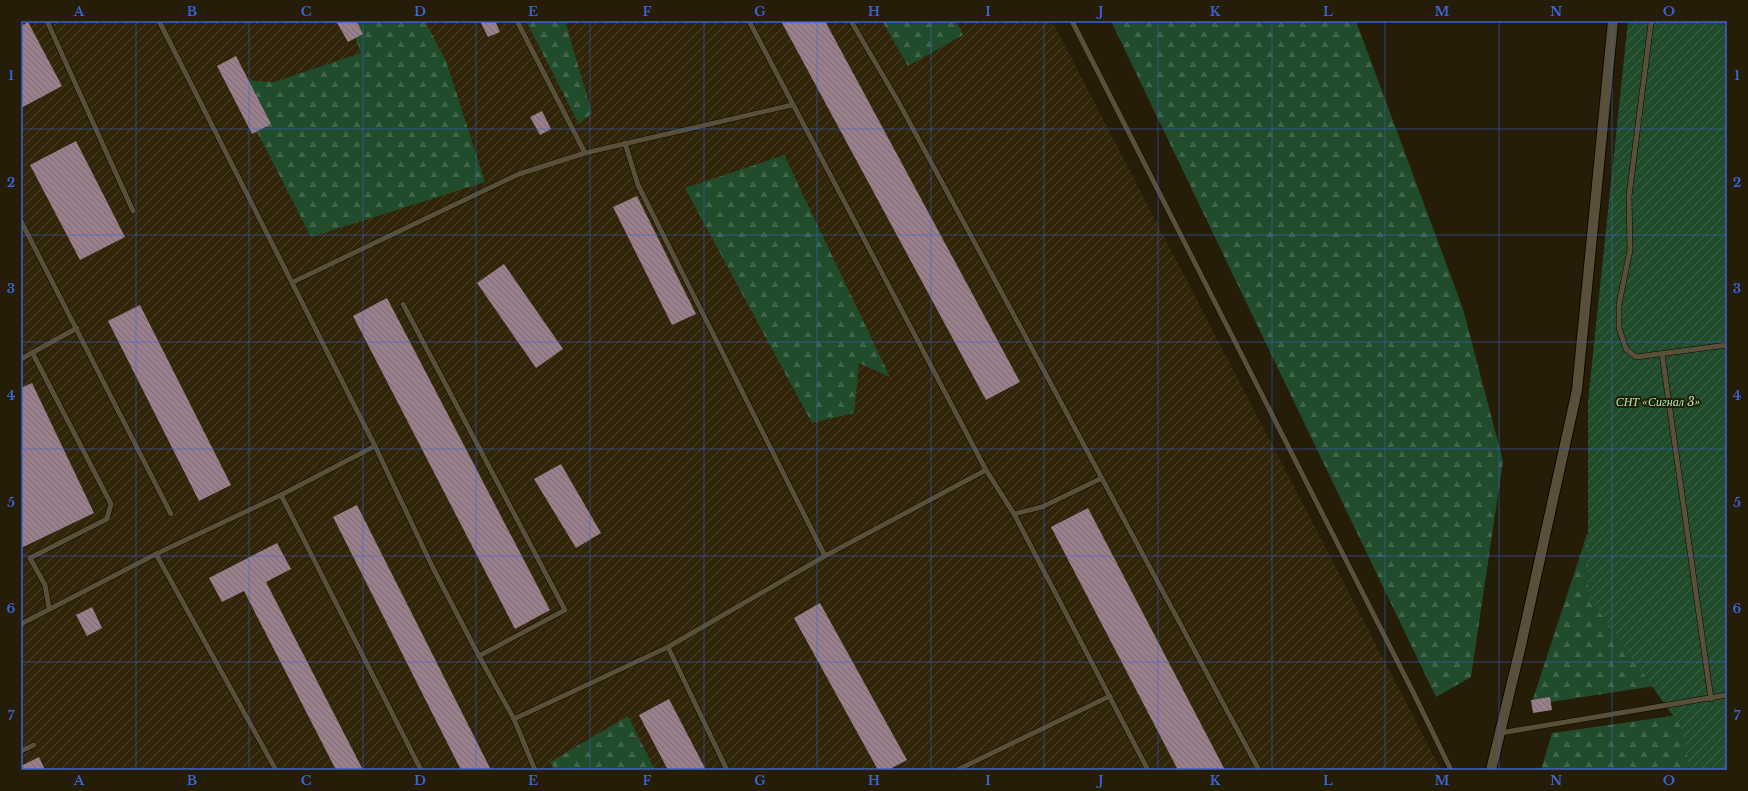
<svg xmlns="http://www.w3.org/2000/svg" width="1748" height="791" font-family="'Libre Baskerville',serif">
<defs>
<pattern id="industrial-furrows" width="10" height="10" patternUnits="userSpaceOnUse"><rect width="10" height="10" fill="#302508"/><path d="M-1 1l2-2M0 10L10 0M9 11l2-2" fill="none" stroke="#4e442b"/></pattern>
<pattern id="forest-firs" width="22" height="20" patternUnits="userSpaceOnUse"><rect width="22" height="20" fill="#214c2b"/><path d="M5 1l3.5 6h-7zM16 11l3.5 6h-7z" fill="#416549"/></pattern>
<pattern id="garden-furrows" width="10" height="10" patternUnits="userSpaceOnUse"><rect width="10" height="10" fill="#214c2b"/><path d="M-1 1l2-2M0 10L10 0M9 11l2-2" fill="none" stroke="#416549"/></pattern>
<pattern id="building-back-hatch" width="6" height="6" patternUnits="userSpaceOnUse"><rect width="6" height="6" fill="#9a808d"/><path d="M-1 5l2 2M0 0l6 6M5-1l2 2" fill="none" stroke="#7c6a71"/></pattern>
</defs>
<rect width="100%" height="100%" fill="#251d08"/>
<polygon fill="url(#industrial-furrows)" points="21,21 1052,21 1441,770 21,770"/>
<g fill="url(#forest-firs)">
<polygon points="349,21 425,21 446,61 485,182 311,237 230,79 274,82 361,53"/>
<polygon points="526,21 565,21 592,113 579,124"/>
<polygon points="882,21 956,21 963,35 908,66"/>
<polygon points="1111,21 1356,21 1463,309 1503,461 1471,677 1436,697"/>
<polygon points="784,155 890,377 859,363 854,413 812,423 685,188"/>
<polygon points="1624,528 1687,681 1531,705 1587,534"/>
<polygon points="1700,712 1707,770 1541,770 1552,733"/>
<polygon points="628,716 655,770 555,770 550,762"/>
</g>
<polygon fill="url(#garden-furrows)" points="1628,21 1727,21 1727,770 1690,770 1681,727 1588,596 1588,401"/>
<g fill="url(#building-back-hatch)">
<polygon points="336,21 356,21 363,34 348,42"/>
<polygon points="480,21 495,21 500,32 488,37"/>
<polygon points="781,21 825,21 1020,382 986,400"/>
<polygon points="28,22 62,86 21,108 21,26"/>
<polygon points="236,56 271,124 252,134 217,66"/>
<polygon points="542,111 551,129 540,135 530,117"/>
<polygon points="76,141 125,237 80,260 30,165"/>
<polygon points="637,196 696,314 672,325 613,207"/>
<polygon points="504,264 563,349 536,368 477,283"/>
<polygon points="387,298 550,610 515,629 353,316"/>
<polygon points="140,305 231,485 199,501 108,321"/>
<polygon points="32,383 94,513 21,548 21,388"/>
<polygon points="561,464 601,533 576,548 534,479"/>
<polygon points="357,505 491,770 461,770 333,517"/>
<polygon points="1088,508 1225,770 1178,770 1051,527"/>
<polygon points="277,543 291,569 266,582 363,770 336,770 244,591 222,602 209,578"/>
<polygon points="820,603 907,760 888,770 878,770 794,618"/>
<polygon points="92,607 102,628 87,636 76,615"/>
<polygon points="1550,697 1552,710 1533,713 1531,700"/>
<polygon points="669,699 706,770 668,770 639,715"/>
<polygon points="39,757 45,770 21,770 21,766"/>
</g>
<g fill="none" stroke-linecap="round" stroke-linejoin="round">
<g stroke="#0e0700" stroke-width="6">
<g id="service">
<polyline points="47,21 133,211"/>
<polyline points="159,21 375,446 433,568 479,656 514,719 535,770"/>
<polyline points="517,21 585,153"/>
<polyline points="749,21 986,470 1014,514 1148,770"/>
<polyline points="851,21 899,103 1016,319 1259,770"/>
<polyline points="1072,21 1414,694 1451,770"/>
<polyline points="1653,21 1651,23 1629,196 1630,250 1619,304 1619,328 1626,349 1636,357 1727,345"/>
<polyline points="1727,21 1727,24"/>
<polyline points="625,143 638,185 825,556"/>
<polyline points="21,221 171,514"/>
<polyline points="293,282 519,174 585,153 792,105"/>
<polyline points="403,304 565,610 479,656"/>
<polyline points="33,354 111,504 107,519 30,558 45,585 49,608"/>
<polyline points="1662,354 1711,699"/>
<polyline points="21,359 77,328"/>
<polyline points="281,495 421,770"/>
<polyline points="1014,514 1042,507 1102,478"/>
<polyline points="156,554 276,770"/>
<polyline points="21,624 156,554 281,495 375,446"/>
<polyline points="668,647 727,770"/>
<polyline points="514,719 668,647 825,556 986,470"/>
<polyline points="1500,733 1727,695"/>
<polyline points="21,751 34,745"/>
<polyline points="957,770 1110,696"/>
</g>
</g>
<g stroke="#0e0700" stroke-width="12">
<polyline id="minor" points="1491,770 1521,645 1577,390 1613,21"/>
</g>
<use href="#service" stroke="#59503a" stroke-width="5"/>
<use href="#minor" stroke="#59503a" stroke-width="10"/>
</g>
<path fill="none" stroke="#3a63d6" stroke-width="1" stroke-opacity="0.55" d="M136,21v749M249,21v749M363,21v749M476,21v749M590,21v749M704,21v749M817,21v749M931,21v749M1044,21v749M1158,21v749M1272,21v749M1385,21v749M1499,21v749M1612,21v749M21,129h1706M21,235h1706M21,342h1706M21,449h1706M21,556h1706M21,662h1706"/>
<g text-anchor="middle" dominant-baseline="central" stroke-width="4" stroke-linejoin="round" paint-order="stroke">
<g font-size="12" font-style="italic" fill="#a6edb2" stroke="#251d08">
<text x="1658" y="401">СНТ «Сигнал 3»</text>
</g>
</g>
<rect width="1748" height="791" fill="none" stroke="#251d08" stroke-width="44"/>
<rect x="22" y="22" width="1704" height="747" fill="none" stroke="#3a63d6" stroke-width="1.5"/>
<g font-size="13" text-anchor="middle" font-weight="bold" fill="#3a63d6">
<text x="79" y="16">A</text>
<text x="192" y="16">B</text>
<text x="306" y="16">C</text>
<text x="420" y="16">D</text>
<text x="533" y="16">E</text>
<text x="647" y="16">F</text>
<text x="760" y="16">G</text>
<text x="874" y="16">H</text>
<text x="988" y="16">I</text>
<text x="1101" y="16">J</text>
<text x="1215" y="16">K</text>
<text x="1328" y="16">L</text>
<text x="1442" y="16">M</text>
<text x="1556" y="16">N</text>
<text x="1669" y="16">O</text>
<text x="11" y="80">1</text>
<text x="1737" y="80">1</text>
<text x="11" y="187">2</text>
<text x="1737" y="187">2</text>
<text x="11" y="293">3</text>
<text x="1737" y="293">3</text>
<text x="11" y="400">4</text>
<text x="1737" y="400">4</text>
<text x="11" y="507">5</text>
<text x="1737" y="507">5</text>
<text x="11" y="613">6</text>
<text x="1737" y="613">6</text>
<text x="11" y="720">7</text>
<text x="1737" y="720">7</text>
<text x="79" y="785">A</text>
<text x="192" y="785">B</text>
<text x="306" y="785">C</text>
<text x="420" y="785">D</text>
<text x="533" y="785">E</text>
<text x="647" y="785">F</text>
<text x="760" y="785">G</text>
<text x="874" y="785">H</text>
<text x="988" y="785">I</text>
<text x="1101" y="785">J</text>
<text x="1215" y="785">K</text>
<text x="1328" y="785">L</text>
<text x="1442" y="785">M</text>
<text x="1556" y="785">N</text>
<text x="1669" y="785">O</text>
</g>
</svg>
